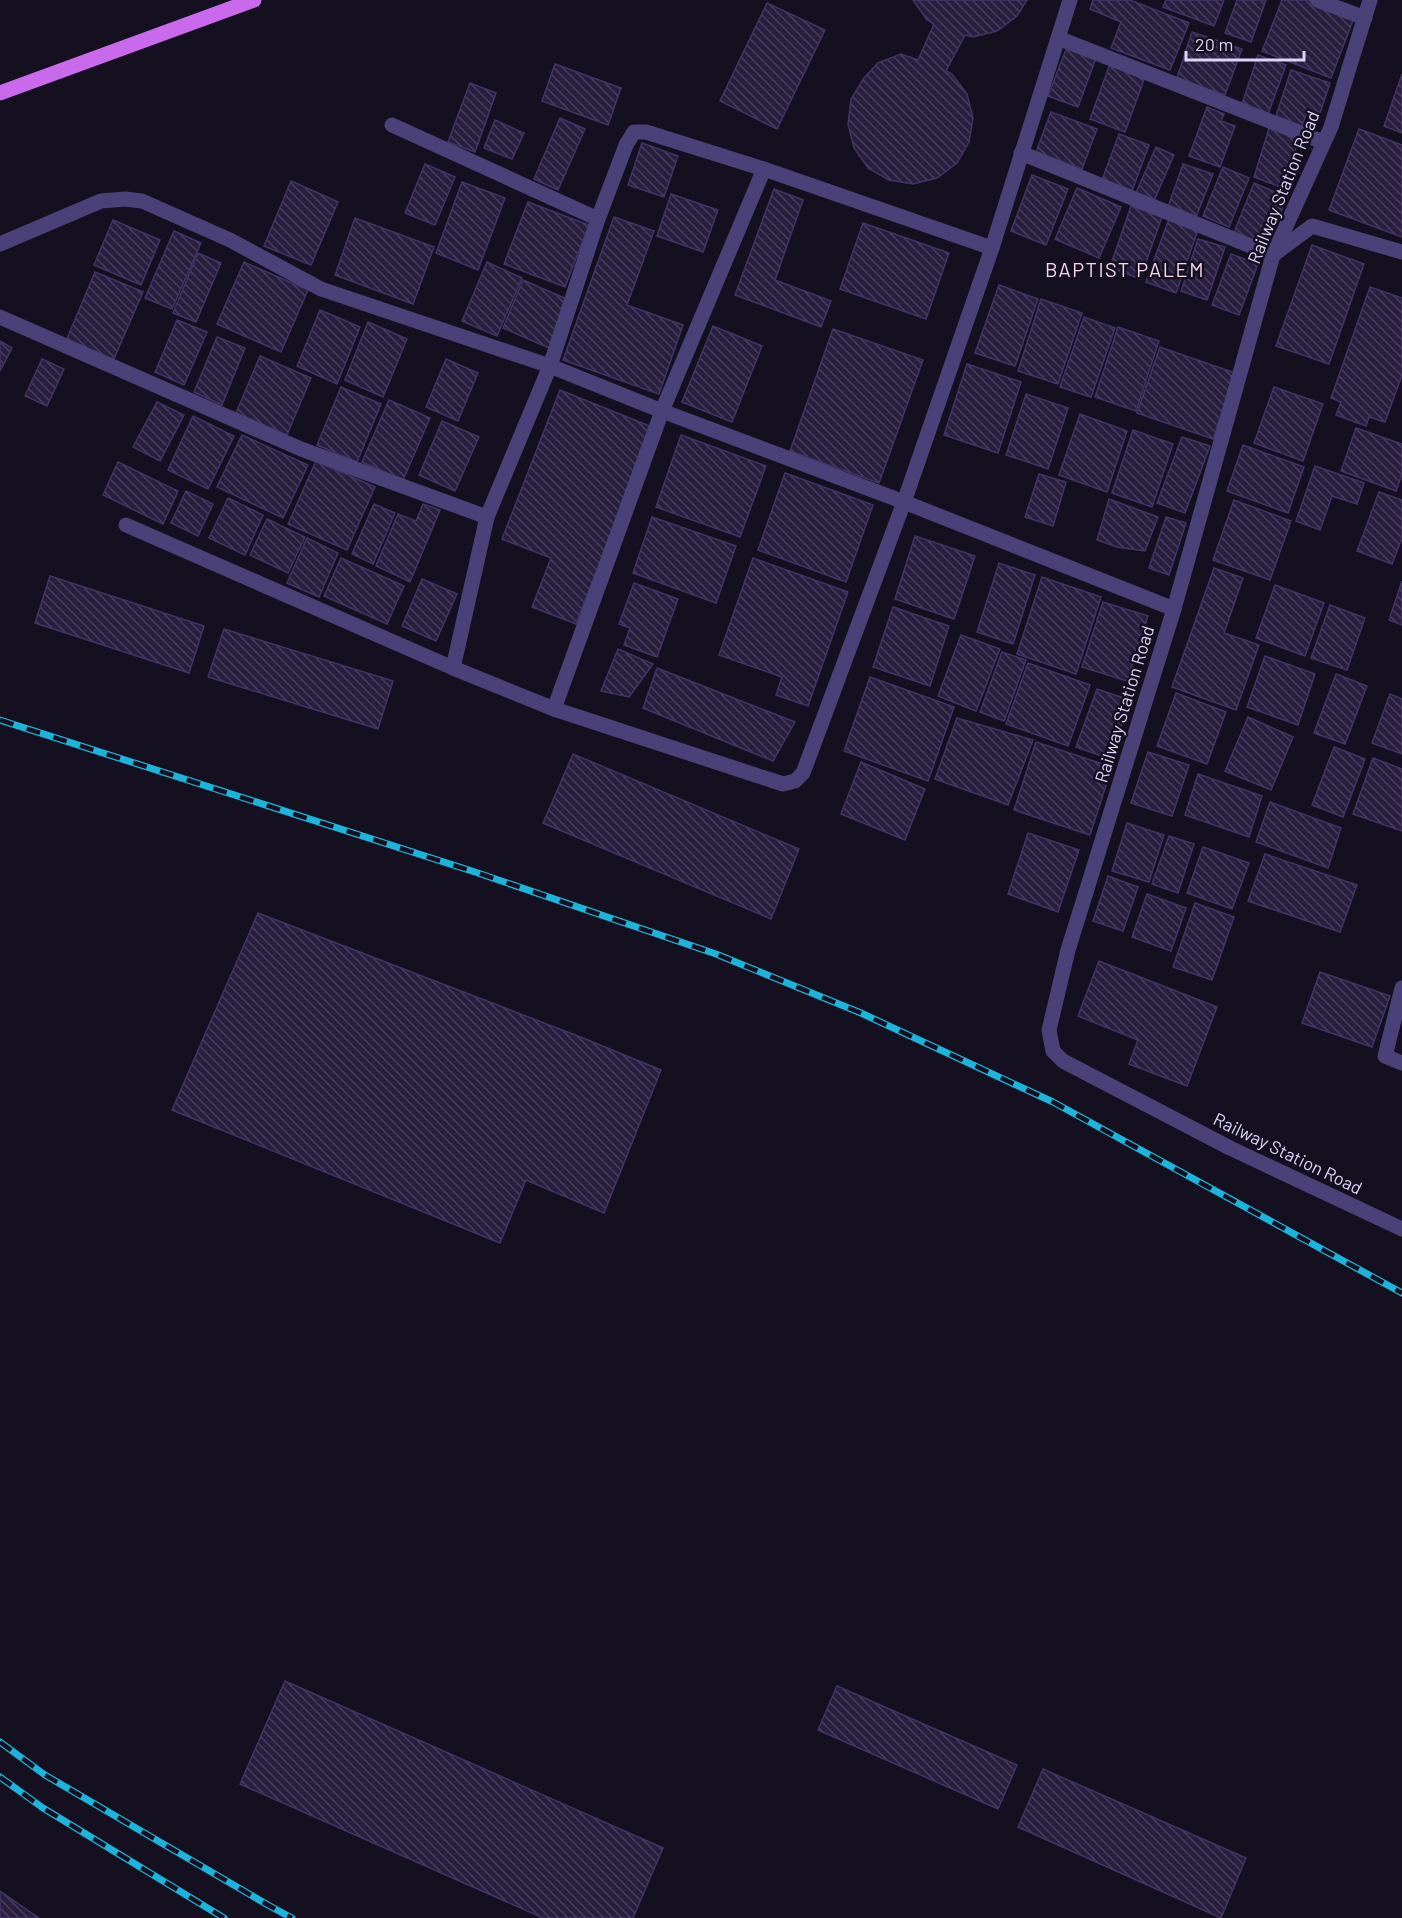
<svg xmlns="http://www.w3.org/2000/svg" width="1402" height="1918" font-family="Barlow,sans-serif">
<defs>
<pattern id="building-back-hatch" width="6" height="6" patternUnits="userSpaceOnUse" patternTransform="scale(1.5)"><rect width="6" height="6" fill="#281e3e"/><path d="M-1 5l2 2M0 0l6 6M5-1l2 2" fill="none" stroke="#473e5b"/></pattern>
</defs>
<rect width="100%" height="100%" fill="#14101f"/>
<g fill="url(#building-back-hatch)" stroke="#433367" stroke-width="1.5">
<polygon points="913,0 1027,0 1017,16 997,31 973,37 965,35 946,71 952,74 967,94 973,118 969,142 957,163 937,178 913,184 889,180 868,168 854,148 848,124 851,99 864,78 878,63 901,54 918,60 934,24 927,20"/>
<polygon points="1093,0 1130,0 1189,23 1170,70 1111,48 1121,22 1090,9"/>
<polygon points="1166,0 1224,0 1214,26 1163,7"/>
<polygon points="1237,0 1266,0 1251,42 1225,33"/>
<polygon points="1282,0 1308,0 1354,18 1331,78 1262,51"/>
<polygon points="767,3 825,30 777,129 720,101"/>
<polygon points="1192,32 1242,49 1225,95 1177,78"/>
<polygon points="1067,47 1096,58 1078,107 1048,96"/>
<polygon points="1258,55 1286,65 1268,114 1242,104"/>
<polygon points="555,64 621,88 608,125 542,101"/>
<polygon points="1110,64 1145,77 1125,132 1090,119"/>
<polygon points="1291,70 1330,83 1319,116 1307,112 1302,126 1276,116"/>
<polygon points="1402,74 1402,133 1384,126"/>
<polygon points="470,83 496,93 475,152 448,142"/>
<polygon points="1207,107 1224,114 1221,121 1235,126 1220,167 1189,156"/>
<polygon points="1051,112 1097,129 1082,169 1036,152"/>
<polygon points="560,118 585,129 558,190 534,179"/>
<polygon points="495,120 524,133 512,159 484,148"/>
<polygon points="1270,125 1299,139 1283,188 1254,177"/>
<polygon points="1359,129 1402,145 1402,237 1329,210"/>
<polygon points="1119,134 1149,145 1132,191 1102,180"/>
<polygon points="642,143 678,156 664,197 628,185"/>
<polygon points="1156,147 1174,155 1153,203 1135,195"/>
<polygon points="425,164 455,177 435,225 405,213"/>
<polygon points="1183,164 1213,174 1196,217 1168,207"/>
<polygon points="1223,167 1249,178 1229,227 1203,216"/>
<polygon points="1032,175 1068,189 1046,245 1011,231"/>
<polygon points="291,181 338,202 311,265 264,246"/>
<polygon points="462,182 505,198 478,270 436,253"/>
<polygon points="1254,183 1287,197 1265,251 1232,237"/>
<polygon points="1077,188 1121,207 1099,258 1055,239"/>
<polygon points="774,189 803,200 775,280 831,301 821,327 735,295"/>
<polygon points="671,194 718,210 703,252 657,236"/>
<polygon points="528,202 589,225 565,287 504,264"/>
<polygon points="1131,206 1162,217 1140,279 1110,267"/>
<polygon points="1170,216 1199,227 1176,293 1146,282"/>
<polygon points="614,217 654,231 627,305 683,325 659,394 563,360"/>
<polygon points="355,218 434,247 413,304 335,275"/>
<polygon points="113,220 160,240 141,285 94,265"/>
<polygon points="863,223 949,253 926,319 840,289"/>
<polygon points="174,231 201,243 172,309 145,298"/>
<polygon points="1198,239 1225,247 1207,300 1181,291"/>
<polygon points="1312,245 1364,264 1329,364 1276,346"/>
<polygon points="198,253 221,263 196,322 173,313"/>
<polygon points="1231,254 1258,264 1239,315 1212,305"/>
<polygon points="244,262 308,290 281,352 217,324"/>
<polygon points="487,262 522,278 497,336 462,321"/>
<polygon points="95,272 143,292 113,361 66,341"/>
<polygon points="523,280 569,300 549,348 503,328"/>
<polygon points="999,285 1038,299 1015,366 975,353"/>
<polygon points="1370,287 1402,298 1402,375 1385,422 1369,417 1366,426 1336,415 1341,402 1331,398"/>
<polygon points="1041,299 1082,313 1058,384 1018,371"/>
<polygon points="320,310 360,327 337,384 297,366"/>
<polygon points="1084,317 1115,328 1091,397 1060,387"/>
<polygon points="177,320 207,332 184,385 155,372"/>
<polygon points="368,322 407,339 383,397 345,380"/>
<polygon points="713,326 762,346 732,422 682,402"/>
<polygon points="1118,327 1159,341 1136,411 1095,397"/>
<polygon points="833,329 923,360 879,483 790,451"/>
<polygon points="217,337 245,348 222,405 194,392"/>
<polygon points="0,341 12,348 0,371"/>
<polygon points="1160,347 1235,373 1213,439 1137,413"/>
<polygon points="260,356 311,378 287,435 236,413"/>
<polygon points="42,359 64,369 47,406 25,396"/>
<polygon points="446,359 478,373 458,421 426,407"/>
<polygon points="967,364 1021,382 998,453 944,435"/>
<polygon points="341,387 381,404 357,462 317,445"/>
<polygon points="1274,387 1323,404 1303,461 1254,443"/>
<polygon points="560,390 652,427 576,624 532,607 551,558 502,539"/>
<polygon points="1026,394 1068,408 1048,469 1006,455"/>
<polygon points="389,400 430,418 403,480 362,462"/>
<polygon points="157,402 184,415 160,461 133,447"/>
<polygon points="1080,414 1127,431 1107,492 1059,475"/>
<polygon points="193,416 234,436 208,489 168,470"/>
<polygon points="442,421 479,437 455,491 419,475"/>
<polygon points="1356,428 1402,444 1402,474 1396,491 1341,471"/>
<polygon points="1133,430 1173,444 1152,507 1112,493"/>
<polygon points="242,435 308,465 283,518 217,487"/>
<polygon points="681,435 766,466 740,537 656,507"/>
<polygon points="1182,437 1210,446 1185,513 1157,503"/>
<polygon points="1243,445 1304,467 1288,513 1227,491"/>
<polygon points="316,461 375,487 347,550 288,524"/>
<polygon points="118,462 178,491 163,524 103,495"/>
<polygon points="1315,466 1364,483 1357,504 1332,496 1320,530 1296,521"/>
<polygon points="785,473 873,505 846,582 758,550"/>
<polygon points="1039,474 1066,482 1053,526 1025,517"/>
<polygon points="186,491 213,504 198,536 171,523"/>
<polygon points="1379,492 1402,500 1402,538 1392,564 1357,551"/>
<polygon points="228,498 263,515 245,555 209,538"/>
<polygon points="1109,499 1158,517 1145,551 1117,547 1097,540"/>
<polygon points="1234,500 1291,521 1270,580 1213,560"/>
<polygon points="374,504 395,513 373,564 352,554"/>
<polygon points="423,504 440,510 410,582 376,566 398,514 416,521"/>
<polygon points="652,517 736,546 716,603 633,573"/>
<polygon points="1166,517 1186,523 1169,575 1149,568"/>
<polygon points="267,519 305,537 288,573 250,555"/>
<polygon points="915,536 975,556 954,619 895,599"/>
<polygon points="307,538 338,553 319,597 287,583"/>
<polygon points="341,558 404,586 387,624 324,596"/>
<polygon points="753,558 848,592 808,706 776,695 782,677 719,655"/>
<polygon points="999,563 1035,575 1013,644 977,632"/>
<polygon points="1214,568 1243,578 1224,633 1259,645 1236,710 1172,687"/>
<polygon points="50,576 204,626 189,673 35,623"/>
<polygon points="1042,577 1101,597 1076,674 1017,654"/>
<polygon points="422,579 457,594 436,641 402,626"/>
<polygon points="1402,581 1402,625 1389,620"/>
<polygon points="634,583 678,599 657,657 624,645 630,628 619,624"/>
<polygon points="1275,585 1324,603 1305,656 1256,638"/>
<polygon points="1103,602 1148,616 1127,681 1082,667"/>
<polygon points="1330,605 1365,618 1347,670 1311,658"/>
<polygon points="893,607 949,626 930,686 873,667"/>
<polygon points="224,629 393,681 378,729 208,677"/>
<polygon points="961,635 1000,649 976,711 938,696"/>
<polygon points="618,649 653,664 629,697 601,691"/>
<polygon points="1002,652 1026,660 1004,721 980,712"/>
<polygon points="1265,656 1315,674 1298,725 1247,707"/>
<polygon points="1028,663 1090,685 1068,746 1006,724"/>
<polygon points="657,668 795,722 773,761 643,708"/>
<polygon points="1336,674 1367,686 1345,744 1314,733"/>
<polygon points="870,677 954,707 928,781 844,751"/>
<polygon points="1097,689 1130,700 1110,759 1076,747"/>
<polygon points="1176,693 1226,712 1207,764 1157,746"/>
<polygon points="1390,694 1402,699 1402,754 1372,743"/>
<polygon points="1248,717 1293,737 1271,790 1225,771"/>
<polygon points="957,718 1033,740 1008,805 935,779"/>
<polygon points="1036,742 1112,767 1090,835 1014,810"/>
<polygon points="1334,747 1365,759 1343,817 1312,805"/>
<polygon points="1148,752 1189,765 1172,816 1131,803"/>
<polygon points="573,754 799,849 771,919 543,823"/>
<polygon points="1373,758 1402,769 1402,831 1353,814"/>
<polygon points="861,762 925,789 905,840 841,814"/>
<polygon points="1198,774 1262,796 1249,837 1185,815"/>
<polygon points="1270,802 1341,828 1328,868 1256,842"/>
<polygon points="1127,823 1164,835 1149,882 1112,871"/>
<polygon points="1028,833 1079,850 1058,912 1008,894"/>
<polygon points="1169,836 1194,844 1178,893 1152,884"/>
<polygon points="1203,847 1249,863 1232,909 1187,893"/>
<polygon points="1265,854 1357,885 1340,932 1248,901"/>
<polygon points="1108,876 1138,887 1123,931 1093,921"/>
<polygon points="1147,894 1186,908 1171,951 1132,937"/>
<polygon points="1195,903 1234,917 1212,980 1173,967"/>
<polygon points="258,913 583,1038 661,1070 604,1213 526,1180 500,1243 172,1110"/>
<polygon points="1099,961 1217,1007 1187,1086 1129,1064 1138,1040 1078,1016"/>
<polygon points="1320,972 1390,996 1372,1047 1302,1023"/>
<polygon points="285,1681 663,1848 633,1918 543,1918 240,1784"/>
<polygon points="837,1686 1017,1765 998,1809 818,1730"/>
<polygon points="1043,1769 1246,1858 1221,1918 1018,1827"/>
<polygon points="0,1891 39,1918 0,1918"/>
</g>
<g fill="none" stroke-linecap="round" stroke-linejoin="round">
<g stroke="#494178" stroke-width="15">
<polyline points="1317,0 1365,18"/>
<polyline points="1370,0 1331,127 1273,255 1174,609 1068,950 1049,1030 1053,1051 1063,1061 1230,1148 1402,1229"/>
<polyline points="1058,38 1323,142"/>
<polyline points="392,125 598,219"/>
<polyline points="1021,153 1273,255 1312,226 1402,252"/>
<polyline points="0,244 101,201 125,199 142,201 230,240 321,289 550,366 662,411 904,502 1174,609"/>
<polyline points="0,317 301,449 487,517"/>
<polyline points="126,525 453,668 554,709 662,411 764,169"/>
<polyline points="453,668 487,517 550,366 598,219 626,145 634,132 646,132 764,169 992,248"/>
<polyline points="554,709 783,784 795,781 803,773 904,502 992,248 1070,0"/>
<polyline points="1402,988 1385,1056 1402,1063"/>
</g>
<polyline stroke="#c969eb" stroke-width="15" points="0,93 254,0"/>
<g stroke="#1db4dc" stroke-width="7">
<g id="rail">
<polyline points="0,720 475,872 716,954 861,1013 1053,1102 1402,1293"/>
<polyline points="0,1742 45,1775 268,1905 292,1918"/>
<polyline points="0,1777 43,1808 224,1918"/>
</g>
</g>
<use href="#rail" stroke="#14101f" stroke-width="4.5" stroke-dasharray="14" stroke-linecap="butt"/>
</g>
<g text-anchor="middle" dominant-baseline="central" stroke-width="5" stroke-linejoin="round" paint-order="stroke">
<g font-size="18" fill="#dcd4f9" stroke="#14101f">
<text transform="translate(1283 187) rotate(-68)">Railway Station Road</text>
<text transform="translate(1124 704) rotate(-73)">Railway Station Road</text>
<text transform="translate(1288 1153) rotate(26)">Railway Station Road</text>
</g>
<g font-size="20" letter-spacing="1.5" fill="#f9d6e9" stroke="#14101f">
<text x="1125" y="269">BAPTIST PALEM</text>
</g>
</g>
<path d="M1186 51v9h118v-9" fill="none" stroke="#dcd4f9" stroke-width="3"/>
<text x="1195" y="51" font-size="18" fill="#dcd4f9" stroke="#14101f" stroke-width="4.5" paint-order="stroke">20 m</text>
</svg>
